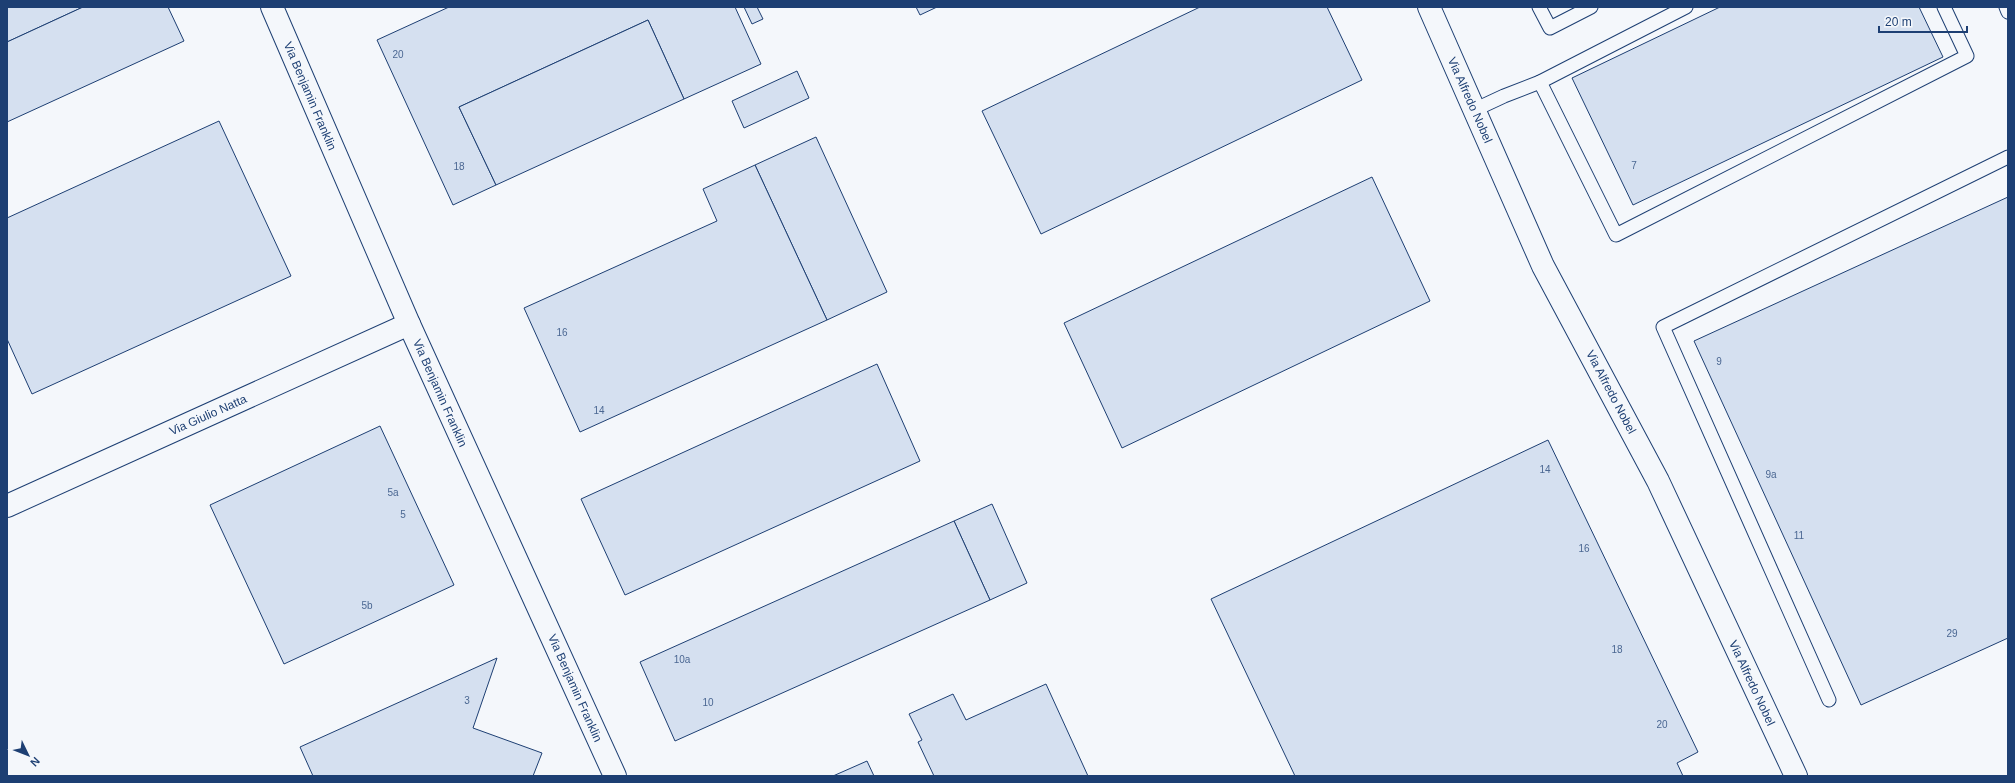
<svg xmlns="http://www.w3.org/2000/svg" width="2015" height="783" font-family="Helvetica,sans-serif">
<rect width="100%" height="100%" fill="#f4f7fb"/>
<g fill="#d5e0f0" stroke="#1d3f73">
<polygon points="7,7 83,7 7,42"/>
<polygon points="83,7 168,7 184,41 7,122 7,42"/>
<polygon points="449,7 735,7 761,64 684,99 648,20 459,107 496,185 453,205 377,40"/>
<polygon points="744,7 757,7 763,19 752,24"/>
<polygon points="916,7 937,7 920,15"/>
<polygon points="1200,7 1327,7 1362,80 1041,234 982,111"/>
<polygon points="1720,7 1919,7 1943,57 1633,205 1572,78"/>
<polygon points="648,20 684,99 496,185 459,107"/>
<polygon points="797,71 809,98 744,128 732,101"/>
<polygon points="219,121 291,276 32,394 7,339 7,218"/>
<polygon points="816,137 887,292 827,320 755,165"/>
<polygon points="755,165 827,320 580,432 524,308 717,221 703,189"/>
<polygon points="1372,177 1430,301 1122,448 1064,323"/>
<polygon points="2008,197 2008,638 1861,705 1694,341"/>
<polygon points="877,364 920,461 625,595 581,499"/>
<polygon points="380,426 454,585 284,664 210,505"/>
<polygon points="1548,440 1698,752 1677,763 1683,776 1295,776 1211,599"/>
<polygon points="992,504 1027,583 990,600 954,521"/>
<polygon points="954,521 990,600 675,741 640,662"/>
<polygon points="497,658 473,728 542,753 533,776 313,776 300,747"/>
<polygon points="1046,684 1088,776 934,776 918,742 922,740 909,714 953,694 966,720"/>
<polygon points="867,761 874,776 833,776"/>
</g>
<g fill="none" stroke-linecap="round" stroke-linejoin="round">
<g stroke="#1d3f73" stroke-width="15">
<g id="lane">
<polyline points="1539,7 1550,28 1591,7"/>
<polyline points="2006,7 2008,12"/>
<polyline points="1540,82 1686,7"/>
<polyline points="1474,110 1504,96 1540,82 1616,235 1967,56 1944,7"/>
<polyline points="1829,700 1663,327 2008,157"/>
</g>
</g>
<g stroke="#1d3f73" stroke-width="24">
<g id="street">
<polyline points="272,7 409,324 615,776"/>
<polyline points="1429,7 1543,266 1658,481 1796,776"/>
<polyline points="7,506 409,324"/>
</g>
</g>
<use href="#lane" stroke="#f4f7fb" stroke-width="13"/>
<use href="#street" stroke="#f4f7fb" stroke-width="22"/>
</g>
<g text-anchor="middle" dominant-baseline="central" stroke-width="3" stroke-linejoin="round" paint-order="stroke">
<g font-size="10" fill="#4b6792">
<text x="398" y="54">20</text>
<text x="1634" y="165">7</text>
<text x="459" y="166">18</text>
<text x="562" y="332">16</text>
<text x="1719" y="361">9</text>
<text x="599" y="410">14</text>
<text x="1545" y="469">14</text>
<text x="1771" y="474">9a</text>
<text x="393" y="492">5a</text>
<text x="403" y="514">5</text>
<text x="1799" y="535">11</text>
<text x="1584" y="548">16</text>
<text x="367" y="605">5b</text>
<text x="1952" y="633">29</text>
<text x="1617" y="649">18</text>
<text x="682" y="659">10a</text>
<text x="467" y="700">3</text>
<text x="708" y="702">10</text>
<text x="1662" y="724">20</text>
</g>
<g font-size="12" fill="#1d3f73" stroke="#f4f7fb">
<text transform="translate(310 96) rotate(67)">Via Benjamin Franklin</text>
<text transform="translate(1470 100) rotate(66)">Via Alfredo Nobel</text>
<text transform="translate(1611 392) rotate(62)">Via Alfredo Nobel</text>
<text transform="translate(440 393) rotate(66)">Via Benjamin Franklin</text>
<text transform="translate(208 415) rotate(-24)">Via Giulio Natta</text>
<text transform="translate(1752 683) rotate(65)">Via Alfredo Nobel</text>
<text transform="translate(575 688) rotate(66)">Via Benjamin Franklin</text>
</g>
</g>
<rect width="2015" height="783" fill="none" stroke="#1d3f73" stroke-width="16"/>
<g transform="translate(28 755) rotate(133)" stroke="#f4f7fb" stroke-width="3" paint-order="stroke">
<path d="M0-3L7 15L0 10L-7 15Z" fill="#1d3f73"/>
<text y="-6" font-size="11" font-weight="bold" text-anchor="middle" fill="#1d3f73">N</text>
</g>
<path d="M1879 26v6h88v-6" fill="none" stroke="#1d3f73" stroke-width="2"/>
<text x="1885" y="26" font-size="12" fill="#1d3f73" stroke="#f4f7fb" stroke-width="3" paint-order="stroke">20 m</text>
</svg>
